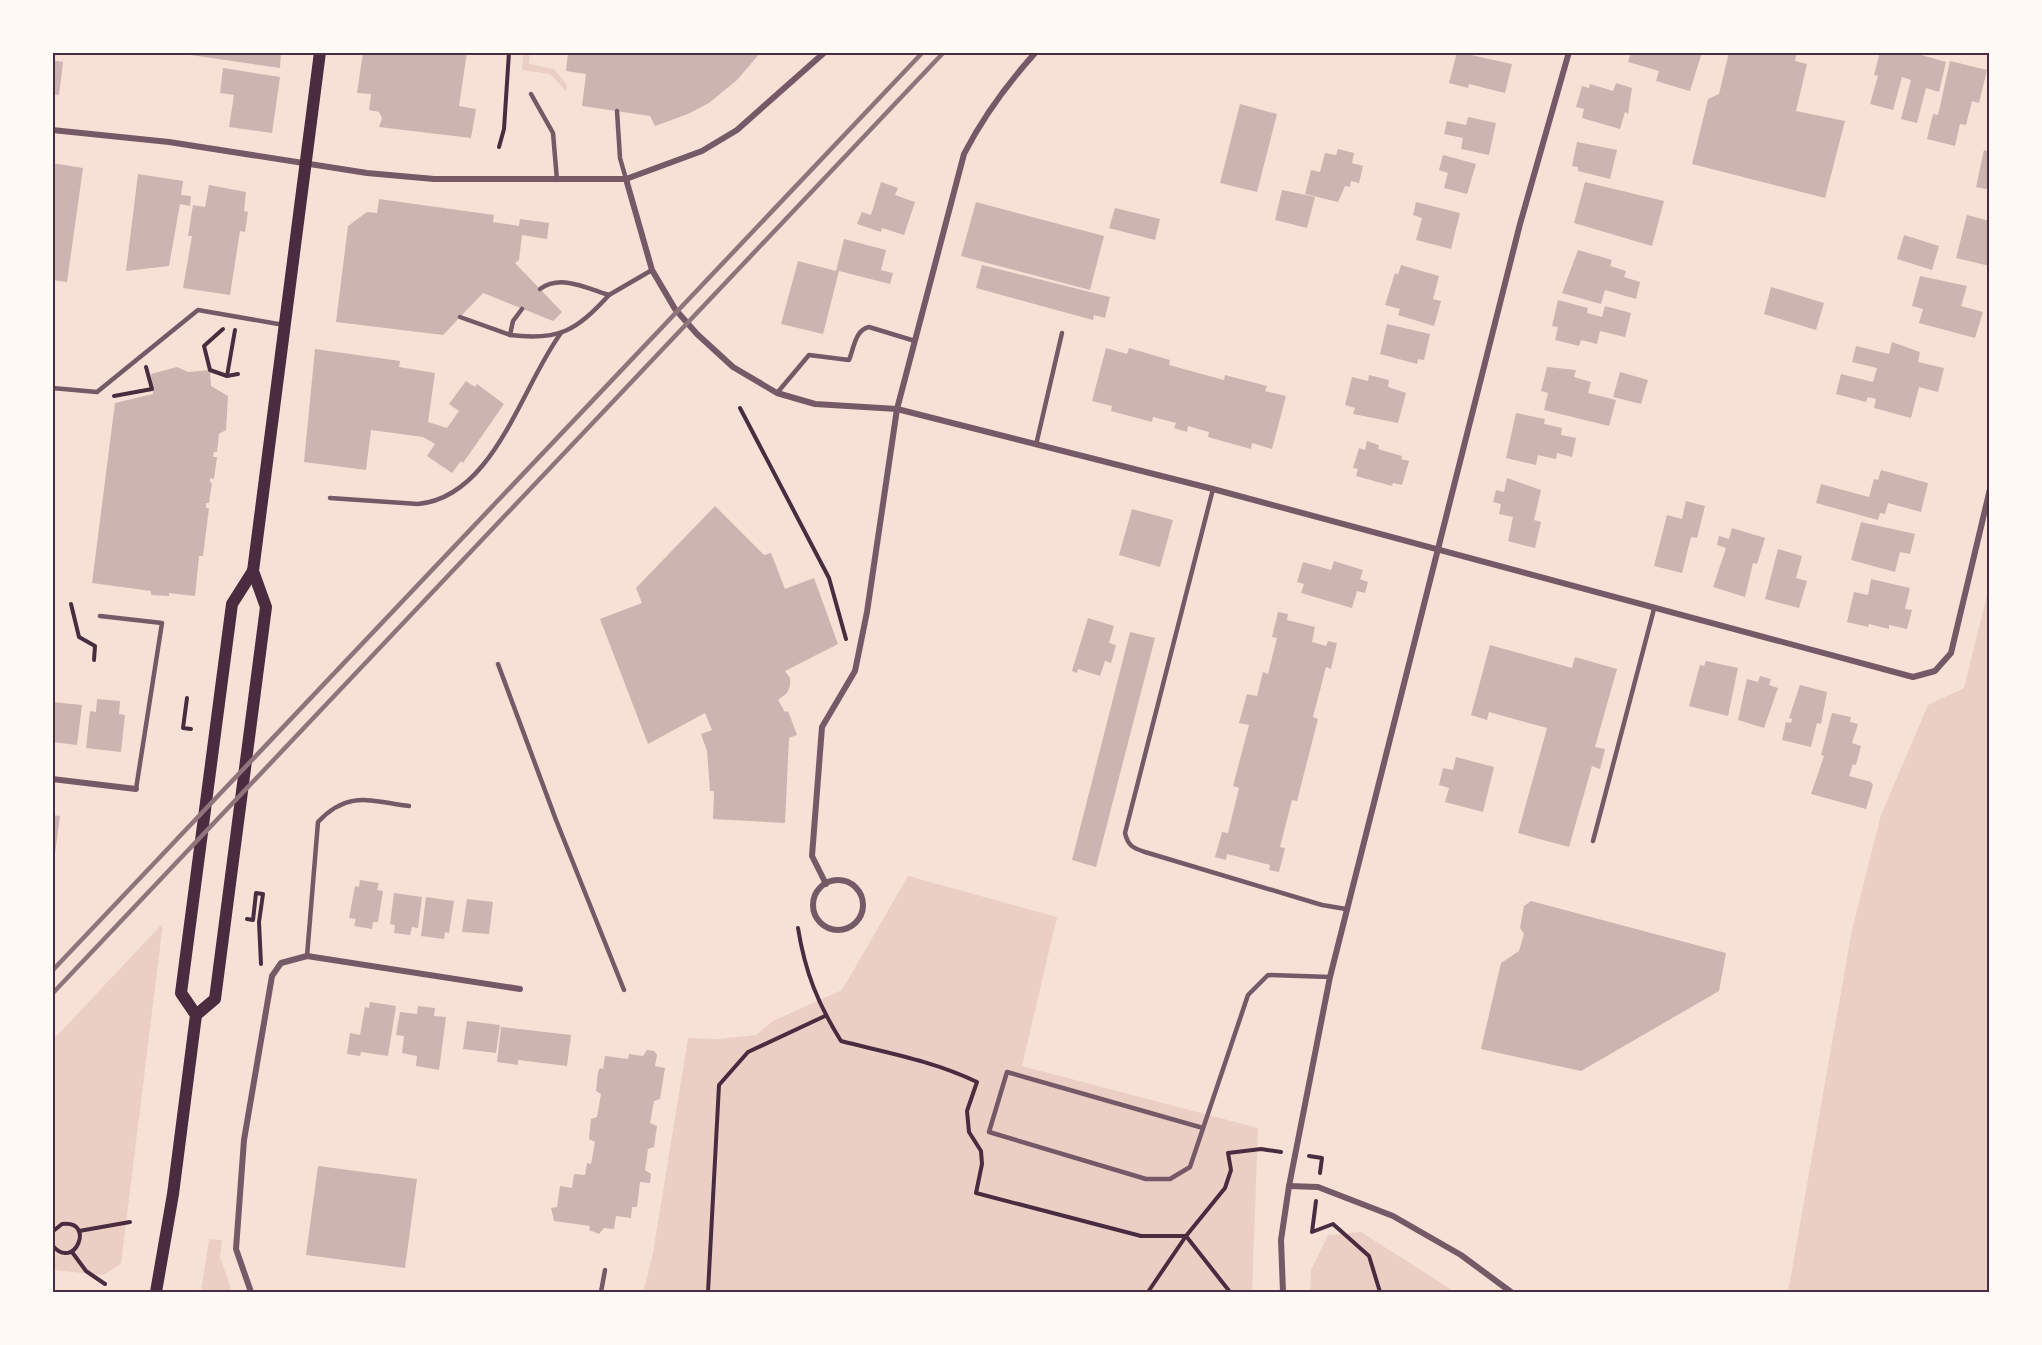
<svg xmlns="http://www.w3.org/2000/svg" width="2042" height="1345" font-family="Commissioner,sans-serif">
<rect width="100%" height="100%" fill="#f7e1d7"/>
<g fill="#ebcfc5">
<polygon points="523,53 530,53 529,64 554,69 567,85 566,91 550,74 522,70"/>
<polygon points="1989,587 1989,1292 1788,1292 1852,930 1881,815 1928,705 1964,688"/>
<polygon points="908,876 1057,917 1022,1066 1258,1128 1252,1292 643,1292 653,1253 688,1038 718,1039 756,1035 773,1021 842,990"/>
<polygon points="163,923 121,1264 103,1275 53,1270 52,1041"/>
<polygon points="1361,1232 1449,1288 1455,1292 1310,1292 1311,1270 1328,1235"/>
<polygon points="209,1239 222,1240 220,1257 232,1292 201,1292"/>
</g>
<g fill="#ccb4b1">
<polygon points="170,52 281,52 280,68"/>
<polygon points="363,52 467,52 459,106 476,109 471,138 379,127 382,118 379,112 369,110 371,94 357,93"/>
<polygon points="568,52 761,52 737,80 709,103 688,114 655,126 650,116 582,106 586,74 566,71"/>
<polygon points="1457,52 1512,64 1505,93 1469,84 1468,88 1449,83"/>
<polygon points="1631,52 1702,52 1690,91 1656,81 1659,71 1628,62"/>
<polygon points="1729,52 1797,52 1795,61 1807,64 1796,111 1845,121 1825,198 1692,164 1708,99 1719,94"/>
<polygon points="1880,52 1911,52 1946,62 1939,92 1926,88 1917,123 1901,119 1911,80 1902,77 1893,110 1870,104 1878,76 1874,75"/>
<polygon points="52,60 63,62 59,95 52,94"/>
<polygon points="1950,61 1987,70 1979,103 1972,101 1966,125 1960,124 1955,146 1927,139 1933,114 1938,115"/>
<polygon points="223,68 280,77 272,133 229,127 234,95 220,93"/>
<polygon points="1616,83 1632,88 1628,114 1625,112 1620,129 1582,118 1584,109 1576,107 1582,86 1589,88 1590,84 1613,91"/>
<polygon points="1240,104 1277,114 1257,192 1220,183"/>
<polygon points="1468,117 1496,123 1489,155 1461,149 1463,138 1444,134 1447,121 1466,125"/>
<polygon points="1577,142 1617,150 1610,179 1578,171 1578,167 1572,166"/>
<polygon points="1338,149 1354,153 1352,163 1363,166 1359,183 1351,181 1350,187 1345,186 1338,202 1305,194 1311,170 1320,172 1325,153 1336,155"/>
<polygon points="1984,150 1990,152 1990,190 1976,187"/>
<polygon points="1443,155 1476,164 1467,194 1444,188 1448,173 1439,170"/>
<polygon points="52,163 83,168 67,282 52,280"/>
<polygon points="138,174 183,181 181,195 191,196 190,206 180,204 169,266 126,271"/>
<polygon points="881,182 898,188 895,195 915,202 904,235 882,228 881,232 857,224 862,212 871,215"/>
<polygon points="1585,182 1664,201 1652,246 1574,223"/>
<polygon points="209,185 246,192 244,211 248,212 245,232 240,231 230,295 183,288 192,236 188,236 193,205 205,207"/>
<polygon points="1282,190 1315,197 1307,228 1275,220"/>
<polygon points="379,199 494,215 493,222 519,226 520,219 549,223 547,239 522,235 519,260 515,263 562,312 553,321 483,293 443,335 336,322 348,226 367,212 377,213"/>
<polygon points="976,202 1104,236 1090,290 961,256"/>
<polygon points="1416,202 1460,213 1451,249 1416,240 1422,218 1413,215"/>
<polygon points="1115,208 1160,219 1155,240 1109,228"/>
<polygon points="1967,215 1990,221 1990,266 1956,258"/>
<polygon points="1904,235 1939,246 1932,270 1897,259"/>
<polygon points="844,239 886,250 881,270 893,273 890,284 839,271 823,334 781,324 798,261 836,271"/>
<polygon points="1578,250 1612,260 1610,266 1626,271 1624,277 1640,282 1636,299 1605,290 1601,304 1562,293"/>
<polygon points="982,265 1110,297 1105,318 1094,315 1093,320 976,288"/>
<polygon points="1401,265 1439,276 1433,299 1441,301 1434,326 1398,315 1400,309 1385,305 1395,273 1398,275"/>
<polygon points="1920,276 1967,286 1961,306 1983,312 1975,338 1919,323 1923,309 1912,306"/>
<polygon points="1771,287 1824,303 1816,330 1764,314"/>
<polygon points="1558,300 1588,308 1587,313 1602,317 1605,306 1631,313 1625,337 1600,331 1597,344 1581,340 1579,346 1555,340 1558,327 1552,326"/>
<polygon points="1387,324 1430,334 1424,360 1418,359 1417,364 1380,354"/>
<polygon points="1892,342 1920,352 1918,362 1944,368 1938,392 1919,387 1911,418 1874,408 1876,399 1868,397 1866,402 1836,394 1841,374 1873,382 1877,368 1852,362 1856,346 1889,354"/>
<polygon points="1106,348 1127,354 1129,348 1170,360 1169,365 1224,380 1225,375 1267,386 1265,391 1286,396 1272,449 1252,443 1251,449 1208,437 1209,432 1188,426 1187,432 1174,428 1176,423 1153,417 1152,422 1111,411 1112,406 1092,401"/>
<polygon points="315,349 400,361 399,367 435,373 428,422 447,428 459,411 449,404 466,381 475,387 477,384 504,404 463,463 461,461 452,473 427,456 435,444 423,437 371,430 366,470 304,462"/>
<polygon points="177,367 188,372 210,370 211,386 228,396 226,430 219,434 217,452 214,452 213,457 217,457 214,479 210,478 210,482 212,483 209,503 206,503 206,508 209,508 203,556 199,556 195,596 169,593 169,596 151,595 151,591 92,583 115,403 153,394 151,374"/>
<polygon points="1547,367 1576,370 1574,377 1591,382 1588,393 1616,400 1609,426 1544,410 1548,393 1541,391"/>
<polygon points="1620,372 1648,380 1641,404 1613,397"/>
<polygon points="1369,375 1389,380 1388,387 1406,393 1398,423 1353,414 1355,408 1345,405 1352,377 1368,381"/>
<polygon points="1516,413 1545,419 1544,424 1562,428 1561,435 1576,438 1572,457 1557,453 1556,459 1538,455 1536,465 1506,458"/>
<polygon points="1367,441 1379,445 1378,449 1402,456 1401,459 1409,461 1402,485 1393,483 1392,486 1356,476 1358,469 1353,468 1359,448 1365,450"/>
<polygon points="1881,470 1928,483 1921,512 1888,503 1885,514 1880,513 1878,520 1816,503 1821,484 1869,497 1874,479 1878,480"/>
<polygon points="1507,478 1541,490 1534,520 1541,522 1535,548 1508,541 1513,517 1499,514 1501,504 1493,502 1496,490 1504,492"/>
<polygon points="1686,501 1705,506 1697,538 1691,537 1682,573 1654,566 1667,515 1682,519"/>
<polygon points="715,506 764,555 771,553 785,589 814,578 838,644 785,671 790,678 790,686 787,693 778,700 785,712 788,711 797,735 789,738 785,823 713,819 714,791 710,791 707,751 701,734 712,730 705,713 648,744 600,619 642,603 636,588"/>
<polygon points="1132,509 1173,520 1160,567 1119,555"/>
<polygon points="1861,522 1915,534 1910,554 1900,552 1895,572 1851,560"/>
<polygon points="1732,528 1765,538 1757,564 1753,563 1745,597 1713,587 1726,548 1717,545 1719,536 1729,539"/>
<polygon points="1778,549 1802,556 1796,578 1807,581 1799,608 1765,599"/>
<polygon points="1334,561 1363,570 1360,579 1368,582 1365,593 1357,591 1352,608 1301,593 1304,584 1297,582 1303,562 1331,570"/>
<polygon points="1871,579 1910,588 1905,609 1912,610 1907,629 1889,625 1889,629 1869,624 1868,627 1847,622 1854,592 1868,595"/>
<polygon points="1278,612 1288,614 1287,620 1315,627 1312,642 1326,646 1328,641 1337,643 1331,669 1326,667 1313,717 1318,719 1297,801 1292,800 1280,847 1285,848 1279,872 1269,870 1270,865 1227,854 1226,860 1215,857 1222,832 1228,833 1239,788 1233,786 1249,725 1239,723 1247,694 1257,696 1263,672 1268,674 1277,638 1272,637"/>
<polygon points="1088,618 1114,626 1109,643 1116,645 1111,663 1105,661 1100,676 1078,669 1077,673 1072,671"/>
<polygon points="1130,632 1155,638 1096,867 1072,860"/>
<polygon points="1490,645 1572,668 1575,657 1617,669 1595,747 1605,749 1600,769 1592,766 1569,847 1518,833 1547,728 1489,712 1487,720 1471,715"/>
<polygon points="1706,661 1738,668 1728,716 1689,706 1700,665 1704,666"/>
<polygon points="1760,676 1771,679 1769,685 1778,688 1764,728 1738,720 1747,679 1758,682"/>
<polygon points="1800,685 1827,692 1821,724 1817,723 1811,747 1782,740 1786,722 1791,723 1792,719 1789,718"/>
<polygon points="97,699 120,701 119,714 125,715 121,752 86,748 90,711 96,712"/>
<polygon points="52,702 82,705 77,745 52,742"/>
<polygon points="1832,713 1851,717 1850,722 1858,724 1852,743 1861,746 1856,765 1853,764 1849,776 1871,782 1873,785 1866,809 1811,794 1824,756 1821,755"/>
<polygon points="1456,757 1494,767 1483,812 1445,802 1449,788 1439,785 1443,768 1453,770"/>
<polygon points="52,815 60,816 54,861 52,861"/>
<polygon points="360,880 379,883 377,890 383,891 378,922 373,922 372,929 354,926 356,919 349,918 355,886 359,887"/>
<polygon points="394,893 422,897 418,928 412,927 410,935 394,933 395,925 390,924"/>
<polygon points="426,897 454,901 449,933 445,932 444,939 421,936"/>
<polygon points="467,899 493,902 489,934 462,932"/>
<polygon points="1531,901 1726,953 1719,991 1581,1071 1481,1049 1501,963 1519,951 1524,934 1520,928 1524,906"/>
<polygon points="370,1002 396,1006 388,1056 361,1052 360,1056 347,1054 350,1033 360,1035 365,1007 369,1008"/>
<polygon points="418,1006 435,1008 434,1016 446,1017 439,1070 416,1066 417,1056 402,1053 404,1036 396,1035 400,1012 417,1014"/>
<polygon points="467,1021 500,1025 496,1053 463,1049"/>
<polygon points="501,1027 571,1035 567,1066 518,1060 518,1065 497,1062"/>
<polygon points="647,1050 654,1051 657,1055 655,1066 665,1068 660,1099 654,1101 650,1123 657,1126 654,1147 648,1149 645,1170 651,1174 650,1183 640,1182 637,1207 632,1207 631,1218 616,1216 614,1229 604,1228 599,1234 589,1230 590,1226 554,1221 551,1208 557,1207 560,1186 572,1188 574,1174 585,1175 587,1163 591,1164 595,1142 589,1139 591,1119 597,1117 601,1094 596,1091 598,1072 600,1068 603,1069 605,1056 628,1059 629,1054 643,1056"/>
<polygon points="318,1166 417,1179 405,1268 306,1255"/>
</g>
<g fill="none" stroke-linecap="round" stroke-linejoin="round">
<g stroke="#4a2c40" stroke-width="4">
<polyline points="499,147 504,129 509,52"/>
<polyline points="223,329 204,346 210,370 227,376 238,374"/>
<polyline points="227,376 235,330"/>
<polyline points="114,396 152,389 146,367"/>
<polyline points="740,408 829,578 846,639"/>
<polyline points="71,604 79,637 95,646 94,660"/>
<polyline points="187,698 183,728 191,729"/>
<polyline points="247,919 253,920 256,893 263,894 259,922 261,964"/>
<path d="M798,928c7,44 20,76 43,113 47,12 92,20 136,41l-10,29 2,21 12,19 1,13 -6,29 165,43h45l44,56"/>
<polyline points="1309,1156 1322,1158 1320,1173"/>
<polyline points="1316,1201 1312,1232 1333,1224 1369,1256 1380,1292"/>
<polyline points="79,1231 130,1222"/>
<path d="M52,1232l10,-8c34,-5 13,49 -10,21"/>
<polyline points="72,1252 86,1271 105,1284"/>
<polyline points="708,1292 719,1085 748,1052 825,1016"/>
<polyline points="1148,1292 1186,1236 1225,1188 1231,1170 1228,1153 1261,1149 1281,1152"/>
</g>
<g stroke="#755966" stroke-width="4.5">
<polyline points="531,94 553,133 557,180"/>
<polyline points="617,111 620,158 626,179"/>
<path d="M540,289c21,-15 46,-1 69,6l43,-25"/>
<path d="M522,309l-9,12 -3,14c49,6 66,-4 99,-40"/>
<polyline points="460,317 510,335"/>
<polyline points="52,388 97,392 198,310 284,325"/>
<path d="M777,393l32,-38 40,5c5,-12 6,-30 20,-33l46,14"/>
<polyline points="1036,445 1062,333"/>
<path d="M1213,489l-88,344c3,13 8,15 20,19l177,53 24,4"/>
<path d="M330,498l88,6c76,-7 103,-117 143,-171"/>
<polyline points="100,616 162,623 136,789"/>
<polyline points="498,664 556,820 624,990"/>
<polyline points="1593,841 1654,609"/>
<path d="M307,956l11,-134c30,-32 52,-21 91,-16"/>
<polyline points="1203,1128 1007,1072 989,1132 1146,1179 1170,1179 1190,1167 1248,995 1268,975 1330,977"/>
<polyline points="601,1292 605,1270"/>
</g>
<g stroke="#755966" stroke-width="6">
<polyline points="52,130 169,142 367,173 434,179 626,179 702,151 737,130 825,52"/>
<polyline points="626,179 652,270 675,309 697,334 733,367 777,393 815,404 897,409 1213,489 1913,677 1935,671 1951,653 1990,489"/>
<polyline points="52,779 136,789"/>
<circle cx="838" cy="905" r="25"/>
<path d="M826,884l-14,-28 10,-129 33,-56 12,-59 30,-203 67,-255c20,-39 43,-70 72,-102"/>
<polyline points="1289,1186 1318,1187 1393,1216 1461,1255 1511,1292"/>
<polyline points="251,1292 236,1249 244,1140 272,976 281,963 307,956 520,989"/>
<polyline points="1283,1292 1281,1240 1289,1186 1330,977 1520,224 1569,52"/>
</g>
<g stroke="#4a2c40" stroke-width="12">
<polyline points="196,1015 215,999 266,607 253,571 320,52"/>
<polyline points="156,1292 173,1194 196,1015 181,993 232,604 253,571"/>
</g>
<g stroke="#8f747c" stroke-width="4.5">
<polyline points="52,971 923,52"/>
<polyline points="52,994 944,52"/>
</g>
</g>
<rect width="2042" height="1345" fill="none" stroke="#fffaf5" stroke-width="108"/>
<rect x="54" y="54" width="1934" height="1237" fill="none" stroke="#4a2c40" stroke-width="2"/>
</svg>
